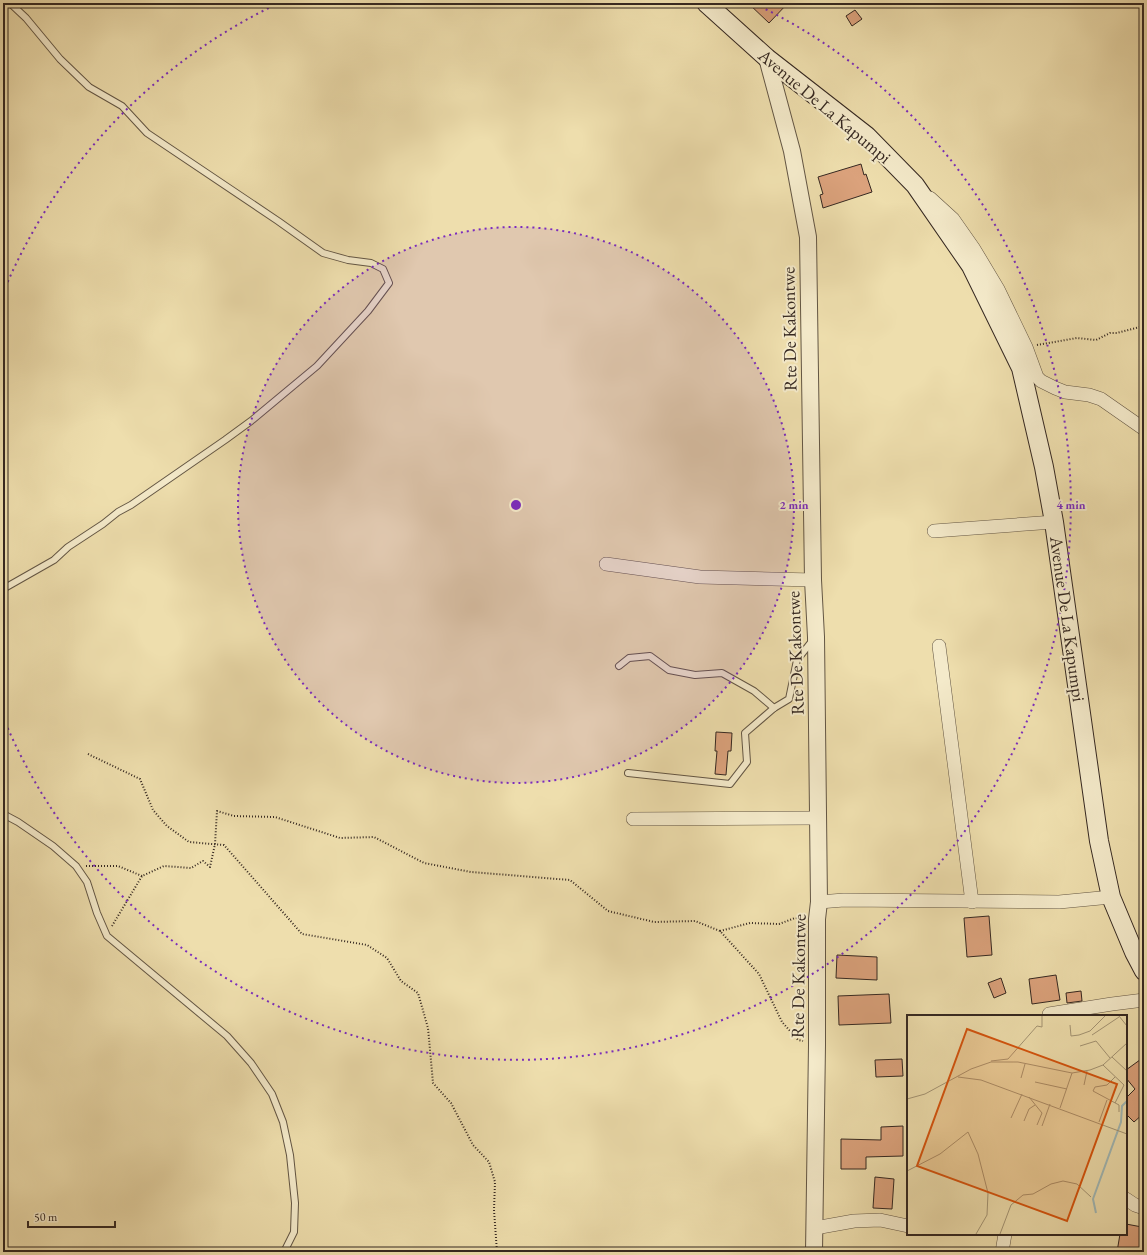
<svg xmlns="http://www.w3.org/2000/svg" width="1147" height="1255" font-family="'EB Garamond',serif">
<rect width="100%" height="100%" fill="#eedead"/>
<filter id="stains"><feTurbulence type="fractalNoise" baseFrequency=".005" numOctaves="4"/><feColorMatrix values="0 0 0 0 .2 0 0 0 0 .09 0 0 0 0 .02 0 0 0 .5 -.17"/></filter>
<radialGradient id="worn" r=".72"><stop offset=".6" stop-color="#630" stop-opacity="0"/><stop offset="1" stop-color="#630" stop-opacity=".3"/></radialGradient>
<g fill="#dba27c" stroke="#352821">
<polygon points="748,3 788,3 769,23"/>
<polygon points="855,10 862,19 852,26 846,16"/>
<polygon points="861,164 864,175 866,174 872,192 823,208 820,195 823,194 818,177"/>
<polygon points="716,732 732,733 731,751 728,751 726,775 715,774 717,751 715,751"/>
<polygon points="989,916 992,955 967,957 964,918"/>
<polygon points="837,955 877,957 877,980 836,978"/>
<polygon points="1056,975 1060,1000 1032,1004 1029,979"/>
<polygon points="1001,978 1006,993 994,998 988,983"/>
<polygon points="1081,991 1082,1001 1067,1003 1066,993"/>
<polygon points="889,994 891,1023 839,1025 838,996"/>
<polygon points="1144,1057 1144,1113 1134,1122 1126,1114 1126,1098 1135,1089 1126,1078 1126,1070"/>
<polygon points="902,1059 903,1076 876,1077 875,1060"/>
<polygon points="903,1126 903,1156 866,1157 866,1169 841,1169 841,1139 881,1140 881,1127"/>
<polygon points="875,1177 894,1179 892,1209 873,1208"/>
<polygon points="1126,1224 1142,1227 1140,1239 1144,1239 1144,1252 1117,1252 1120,1234 1126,1234"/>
</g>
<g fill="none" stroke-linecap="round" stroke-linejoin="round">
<g stroke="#635644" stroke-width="8">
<g id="service">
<polyline points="3,589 54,560 68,547 103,524 118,512 131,505 225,440 251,421 317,366 368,311 389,283 383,269 371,263 348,260 323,253 278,221 147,133 122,106 89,87 60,59 26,18 10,3"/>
<polyline points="619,666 629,658 650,656 669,670 695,675 722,673 754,691 774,708"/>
<polyline points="628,773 730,784 747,762 745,733 774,708 789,699 797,660 812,641"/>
<polyline points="3,814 18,822 53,846 76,866 87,882 97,913 107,936 227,1036 251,1063 272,1094 283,1122 290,1155 295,1203 294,1232 284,1252"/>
</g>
</g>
<g stroke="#635644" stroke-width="14">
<g id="minor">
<polyline points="930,198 953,219 974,249 998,289 1026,347 1037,377 1041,381 1055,388 1065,392 1089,395 1101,399 1144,429"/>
<polyline points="934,531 1054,522"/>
<polyline points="606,564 700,577 813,580"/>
<polyline points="939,646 972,902"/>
<polyline points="633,819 818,818"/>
<polyline points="819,902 844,900 1059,902 1111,897"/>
<polyline points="1049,1014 1112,1004 1144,1000"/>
<polyline points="1126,1199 1135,1205 1144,1208"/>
<polyline points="815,1228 854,1221 880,1220 908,1226"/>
<polyline points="1002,1252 1005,1234"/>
</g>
</g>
<g stroke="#635644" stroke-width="18">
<polyline id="tertiary" points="767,58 792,151 808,237 813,580 816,637 819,902 817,919 817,1045 814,1252"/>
</g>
<g stroke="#352821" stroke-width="20">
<polyline id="secondary" points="706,3 767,58 867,136 915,185 971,266 1021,368 1044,467 1054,522 1099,841 1111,897 1134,952 1144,971"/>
</g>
<g stroke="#352821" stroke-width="2" stroke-dasharray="1 2" stroke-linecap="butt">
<polyline points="1037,345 1077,338 1096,340 1110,333 1117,333 1144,326"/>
<polyline points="88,754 140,779 153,810 167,826 189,842 224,845 302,934 367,945 387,958 401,981 418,993 428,1028 433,1083 451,1103 473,1145 489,1162 495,1182 494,1210 497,1252"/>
<polyline points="86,866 118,866 142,876"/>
<polyline points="112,926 142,876 164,866 191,868 203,861 210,867 215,844 217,811 234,816 275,817 340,838 374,837 424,863 471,872 570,880 608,911 654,922 695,921 720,931 759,974 782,1022 798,1040 803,1041"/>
<polyline points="720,931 750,923 779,924 795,918 805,919"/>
</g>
<use href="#service" stroke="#f4eaca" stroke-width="6"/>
<use href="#minor" stroke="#f4eaca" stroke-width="13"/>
<use href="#tertiary" stroke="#f4eaca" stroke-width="16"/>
<use href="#secondary" stroke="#f4eaca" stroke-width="18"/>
</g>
<circle cx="516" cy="505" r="278" fill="#7b2cbf" fill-opacity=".12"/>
<g fill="none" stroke="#7b2cbf" stroke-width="2" stroke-dasharray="2 4">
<circle cx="516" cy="505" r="278"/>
<path d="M3 293A555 555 0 0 1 277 4M755 4A555 555 0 1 1 3 717"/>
</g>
<g text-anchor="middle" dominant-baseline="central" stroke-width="4" stroke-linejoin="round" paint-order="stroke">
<g font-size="18" fill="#352821" stroke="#f4eaca">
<text transform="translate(825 106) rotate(40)">Avenue De La Kapumpi</text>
<text transform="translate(789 329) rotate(-91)">Rte De Kakontwe</text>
<text transform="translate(1068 619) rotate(82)">Avenue De La Kapumpi</text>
<text transform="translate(795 653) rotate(-92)">Rte De Kakontwe</text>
<text transform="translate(798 976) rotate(-89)">Rte De Kakontwe</text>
</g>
</g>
<g transform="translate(907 1015)">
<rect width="220" height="220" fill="#eedead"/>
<path fill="none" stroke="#a1b9b7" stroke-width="2" d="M189,198l-3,-14 28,-77 1,-16 5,-5"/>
<path fill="none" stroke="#a49575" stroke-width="1" d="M212,1l8,10M163,10l1,11 8,-1 11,-4 15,-15M185,20l27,-18M173,31l16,-5 14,17M205,42l15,14M84,46l17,-2 29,-33 5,1v-11M196,50l21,20 -9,18M51,62l23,3 146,54M208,62l-8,8 -12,2 -2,4 26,14v7M114,63l4,-14M128,67l32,7M177,70l3,-14M122,82l13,16 -5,12M0,84l18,-5 46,-25 20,-7h27l54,11 18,-3 13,-5 24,-22M153,93l12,-35M104,103l11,-24M117,106l5,-12 6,-4M192,107l8,-22M135,111l8,-22M0,156l33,-17 28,-22 10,22 10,39 -1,22 -11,19M93,219l11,-29 12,-10 10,-1 18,-10 12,-3 14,3 14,13"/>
<path fill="#d6540e" fill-opacity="0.15" stroke="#d6540e" stroke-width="2" d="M60,14l150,55 -50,137 -150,-55z"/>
<rect width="220" height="220" fill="none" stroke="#352821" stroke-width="2"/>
</g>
<circle cx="516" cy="505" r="6" fill="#7b2cbf" stroke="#f4eaca" stroke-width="2"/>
<g font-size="12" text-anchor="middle" font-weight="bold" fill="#7b2cbf" stroke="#f4eaca" stroke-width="4" stroke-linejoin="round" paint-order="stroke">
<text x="794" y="509">2 min</text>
<text x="1071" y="509">4 min</text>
</g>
<rect width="1147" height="1255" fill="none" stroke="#eedead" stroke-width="16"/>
<rect x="4" y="4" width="1139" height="1247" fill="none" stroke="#352821" stroke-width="2"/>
<rect x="8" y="8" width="1131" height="1239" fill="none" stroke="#352821"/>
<path d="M28 1221v6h87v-6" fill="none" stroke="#352821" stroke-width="2"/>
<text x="34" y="1221" font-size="12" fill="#352821" stroke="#f4eaca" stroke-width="3" paint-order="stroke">50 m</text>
<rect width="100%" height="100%" filter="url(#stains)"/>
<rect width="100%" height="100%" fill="url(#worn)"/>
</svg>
